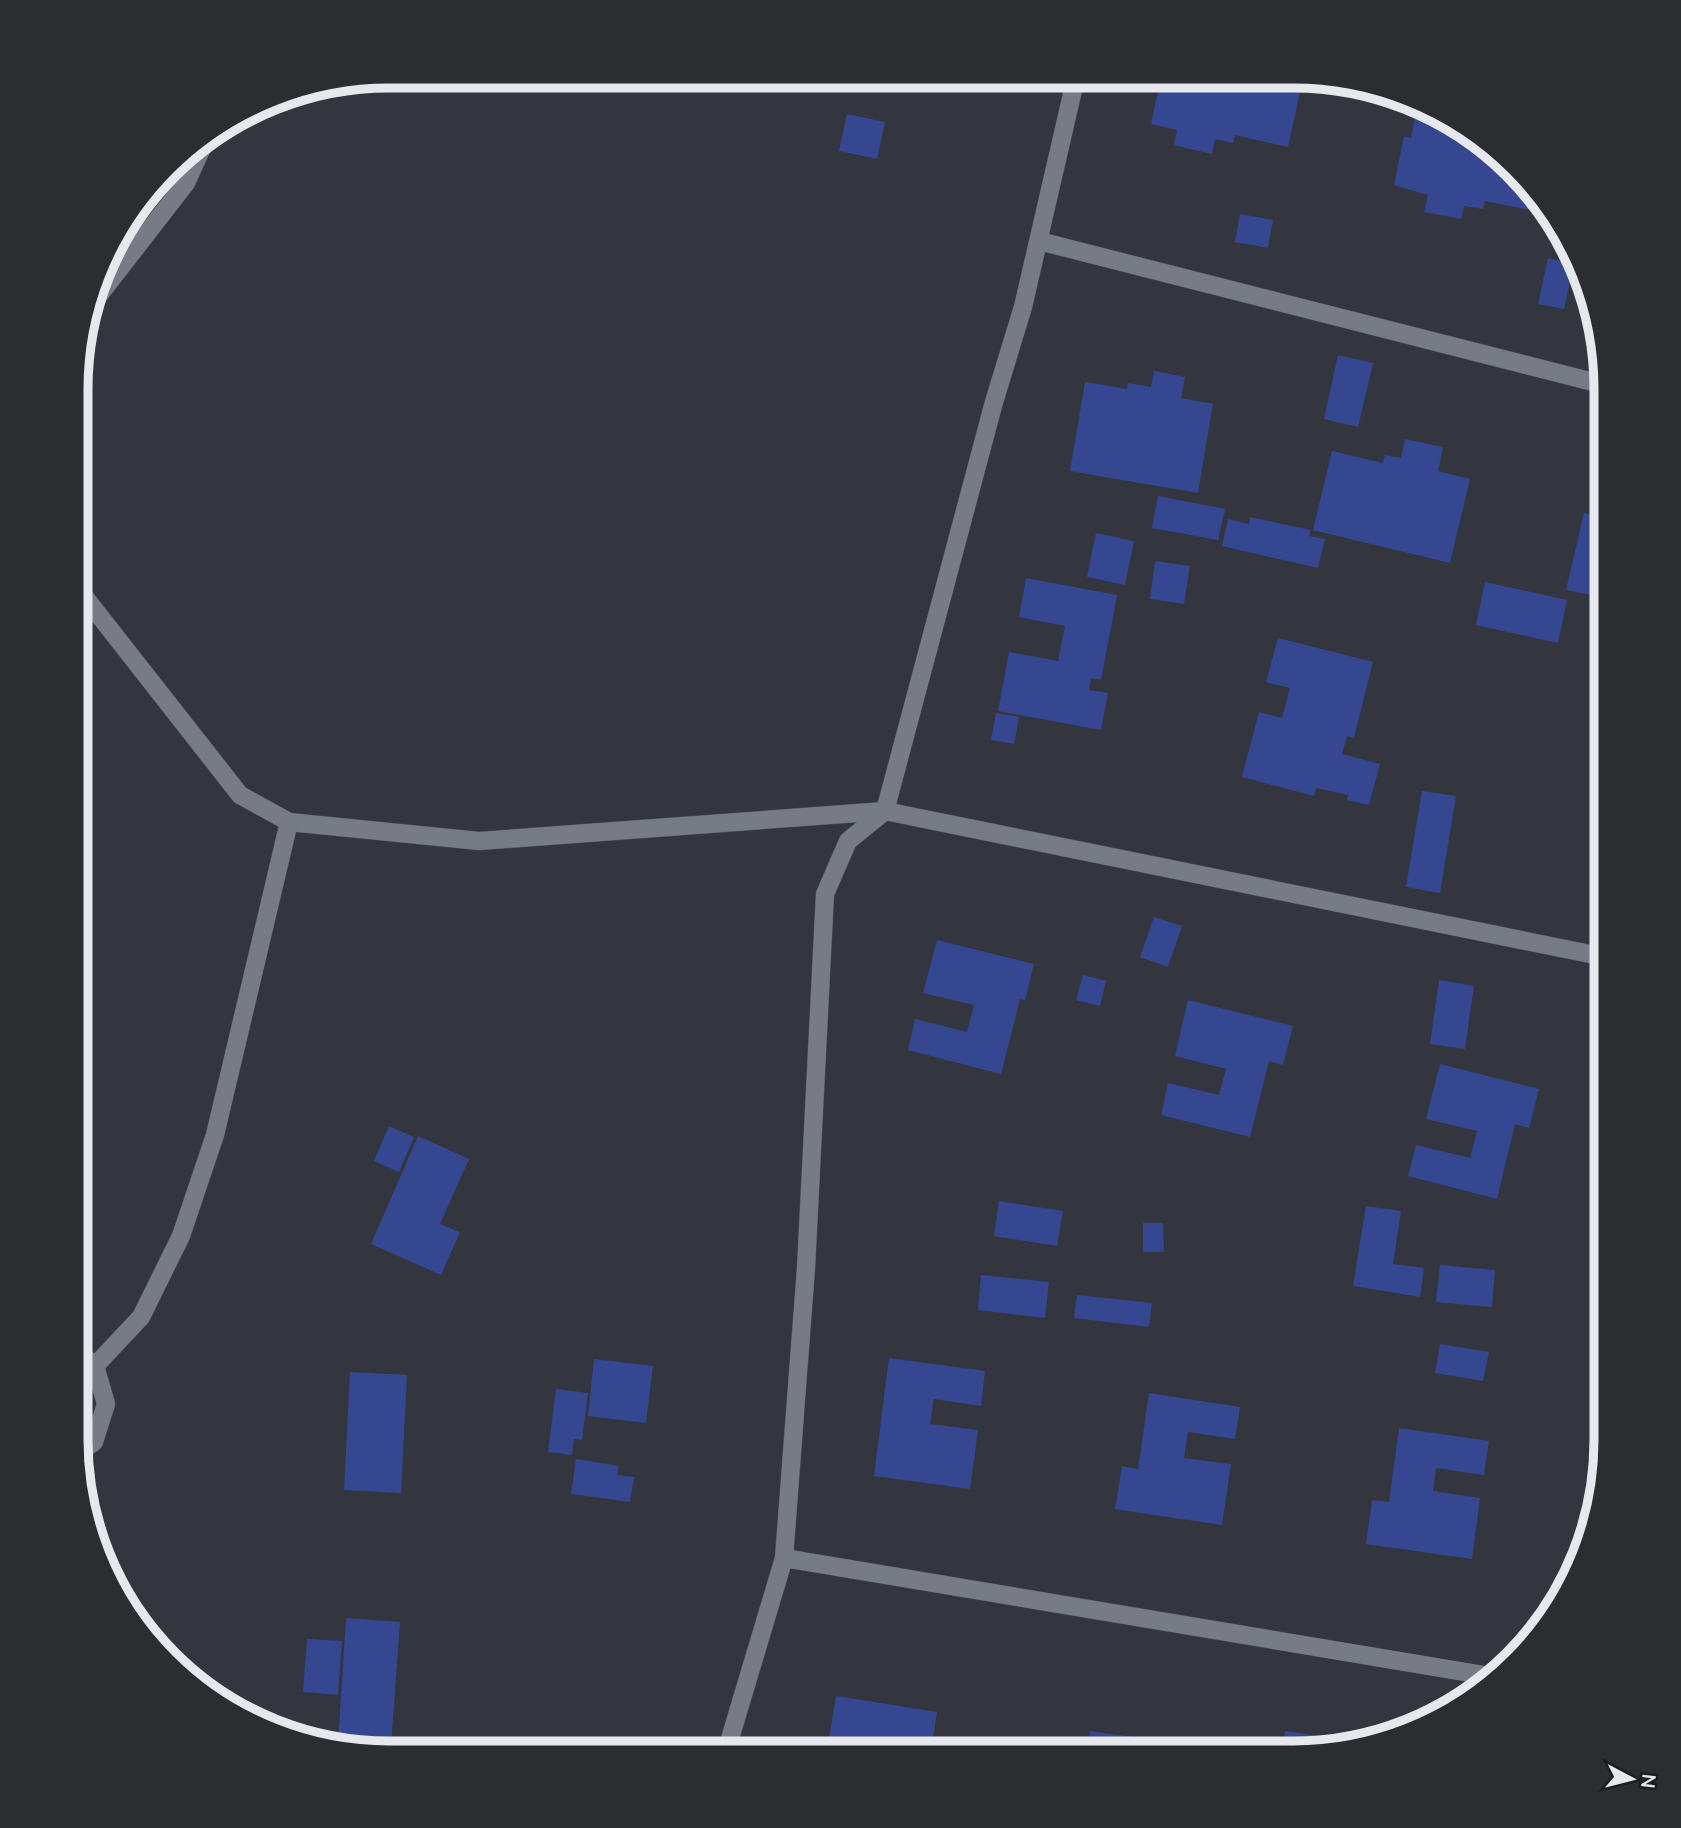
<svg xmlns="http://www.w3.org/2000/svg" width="1681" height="1828" font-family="'Nunito Sans',sans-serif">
<rect width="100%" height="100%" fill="#33363e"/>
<g fill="#364792">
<polygon points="1161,77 1303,78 1288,147 1235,135 1233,143 1215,139 1212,154 1174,145 1177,130 1151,124"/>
<polygon points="1417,107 1449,117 1537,200 1535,211 1485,201 1483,209 1464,206 1461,219 1424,212 1428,195 1394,185 1404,136 1411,138"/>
<polygon points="847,114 885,122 877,159 839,151"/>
<polygon points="1240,214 1273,220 1268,248 1235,242"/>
<polygon points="1548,258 1574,264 1564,309 1538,304"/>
<polygon points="1338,355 1373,363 1358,427 1324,419"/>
<polygon points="1154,371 1185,377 1181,398 1213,404 1198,493 1070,471 1085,382 1127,389 1128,383 1151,387"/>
<polygon points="1405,439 1443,447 1438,471 1470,479 1450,563 1313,530 1332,451 1383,463 1385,455 1401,458"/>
<polygon points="1158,496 1225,509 1218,540 1152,528"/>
<polygon points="1584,513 1605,518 1605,598 1566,590"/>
<polygon points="1250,517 1311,530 1309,536 1325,539 1318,568 1222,546 1228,519 1249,524"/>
<polygon points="1096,533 1134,541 1125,585 1087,577"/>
<polygon points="1155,561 1190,566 1184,604 1150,599"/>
<polygon points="1026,578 1117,595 1101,680 1091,678 1089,690 1108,693 1101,730 998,711 1009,652 1058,661 1065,626 1019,617"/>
<polygon points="1485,582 1567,600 1558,643 1476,625"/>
<polygon points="1278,638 1373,662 1354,738 1347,736 1342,754 1380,764 1369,805 1347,800 1348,795 1316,788 1314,796 1242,777 1259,712 1282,718 1290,688 1266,682"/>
<polygon points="996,713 1019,717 1014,744 991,740"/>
<polygon points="1422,791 1456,796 1440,893 1406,887"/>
<polygon points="1154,917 1182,926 1168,967 1140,957"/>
<polygon points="937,940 1034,964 1025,1000 1020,999 1001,1074 908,1050 915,1019 967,1032 974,1005 923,993"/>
<polygon points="1083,975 1106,981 1100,1006 1076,1000"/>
<polygon points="1439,980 1474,986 1465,1049 1430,1044"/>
<polygon points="1188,1000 1293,1026 1283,1065 1269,1061 1250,1137 1161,1115 1168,1083 1219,1095 1226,1069 1175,1056"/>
<polygon points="1440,1064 1539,1089 1529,1128 1515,1124 1497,1199 1408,1176 1416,1145 1470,1158 1477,1131 1426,1119"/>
<polygon points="389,1126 414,1137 399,1172 374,1161"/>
<polygon points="418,1136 469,1159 440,1224 460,1232 441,1275 371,1244"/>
<polygon points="999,1201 1063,1211 1057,1246 994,1236"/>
<polygon points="1366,1206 1401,1211 1393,1264 1424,1268 1420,1297 1353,1286"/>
<polygon points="1143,1223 1163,1223 1164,1252 1143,1252"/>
<polygon points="1440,1265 1495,1270 1492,1307 1436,1302"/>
<polygon points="981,1275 1049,1282 1045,1318 978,1310"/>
<polygon points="1077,1295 1152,1303 1149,1327 1074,1318"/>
<polygon points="1440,1344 1489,1352 1483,1381 1435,1373"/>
<polygon points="889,1358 985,1371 981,1406 934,1399 930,1424 978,1430 970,1489 874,1476"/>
<polygon points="594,1359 653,1366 646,1423 588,1416"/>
<polygon points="350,1372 407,1375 401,1493 344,1490"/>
<polygon points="556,1389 588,1393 582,1440 574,1439 572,1455 548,1452"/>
<polygon points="1149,1393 1240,1407 1235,1439 1188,1432 1184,1458 1231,1464 1222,1525 1115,1509 1122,1466 1138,1469"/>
<polygon points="1399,1428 1489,1441 1484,1475 1436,1468 1433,1491 1480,1498 1472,1559 1366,1544 1372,1500 1389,1502"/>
<polygon points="576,1459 619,1466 617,1475 634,1477 630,1502 571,1494"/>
<polygon points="346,1618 400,1622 391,1746 338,1743"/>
<polygon points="307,1639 342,1641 338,1695 303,1692"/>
<polygon points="836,1696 937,1712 931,1752 827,1752"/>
<polygon points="1090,1731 1192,1745 1191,1752 1087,1752"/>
<polygon points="1285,1731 1313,1735 1310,1752 1282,1752"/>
</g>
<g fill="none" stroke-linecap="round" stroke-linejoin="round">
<g stroke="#505259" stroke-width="19">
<g id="lane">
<polyline points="89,308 186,183 206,139"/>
<polyline points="80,591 240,795 289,822 479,841 885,811 1605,957"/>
<polyline points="95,1366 141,1317 181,1236 215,1135 289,822"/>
<polyline points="76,1455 94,1442 106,1404 95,1366 76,1350"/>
<polyline points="784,1558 1489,1676"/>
<polyline points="726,1752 784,1558 806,1268 825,894 848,841 885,811 994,402 1023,307 1076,77"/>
</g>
</g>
<g stroke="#505259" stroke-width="19">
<polyline id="street" points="1039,241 1605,385"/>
</g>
<use href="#lane" stroke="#777b85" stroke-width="18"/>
<use href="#street" stroke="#777b85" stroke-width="18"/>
</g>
<path d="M0 0H1681V1828H0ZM389 88H1293A301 301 0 0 1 1594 389V1440A301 301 0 0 1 1293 1741H389A301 301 0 0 1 88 1440V389A301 301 0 0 1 389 88Z" fill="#2c2d31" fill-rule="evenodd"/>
<path fill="none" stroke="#e6e8ee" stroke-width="9" d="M389 88H1293A301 301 0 0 1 1594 389V1440A301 301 0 0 1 1293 1741H389A301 301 0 0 1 88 1440V389A301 301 0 0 1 389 88Z"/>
<g transform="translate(1632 1779) rotate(97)" stroke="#1c1d21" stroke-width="5" paint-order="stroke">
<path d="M0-5L12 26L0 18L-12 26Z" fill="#e6e8ee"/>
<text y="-10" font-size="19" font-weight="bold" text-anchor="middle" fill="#e6e8ee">N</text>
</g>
</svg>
